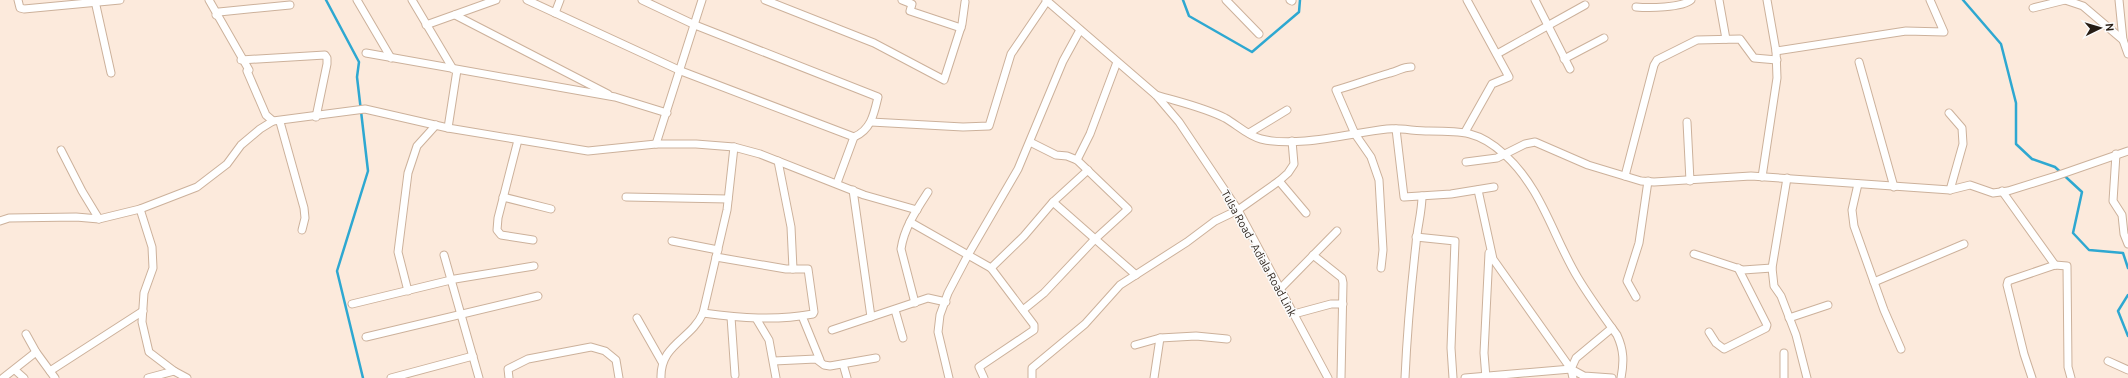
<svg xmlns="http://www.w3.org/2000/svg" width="2128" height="378" font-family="Ubuntu,sans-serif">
<rect width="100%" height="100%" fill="#fceadc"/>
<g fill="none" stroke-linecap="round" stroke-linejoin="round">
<g stroke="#2ea8d1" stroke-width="2.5">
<polyline points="326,0 359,62 357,77 368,171 337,271 363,378"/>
<polyline points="1183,0 1189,16 1252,52 1299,12 1300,0"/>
<polyline points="1963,0 2001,44 2016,103 2016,144 2032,159 2055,167 2082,192 2073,233 2089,250 2123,253 2128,268"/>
<polyline points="2128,295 2118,311 2128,336"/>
</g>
<g stroke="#ccb19b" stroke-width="9">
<g id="minor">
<polyline points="18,0 20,8 24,9 120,0"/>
<polyline points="209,0 249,70 247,71 266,115 273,121 365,109 448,128 588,151 656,144 696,144 734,147 760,154 864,195 917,210"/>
<polyline points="357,0 391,58"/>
<polyline points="412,0 453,69"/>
<polyline points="527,0 681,71 854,137"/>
<path d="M642,0l53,25 183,72c-4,17 -7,33 -24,40l-17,46"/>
<polyline points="765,0 874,43 944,80 962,24 965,2"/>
<polyline points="902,0 912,4 910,11 961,28"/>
<polyline points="1046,0 1156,95 1179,122 1238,210 1328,378"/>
<polyline points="1226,0 1259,34"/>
<polyline points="1290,0 1292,1"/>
<polyline points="1535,0 1570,69"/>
<polyline points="1719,0 1726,39"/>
<polyline points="2065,0 2083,6 2123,40"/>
<polyline points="2119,0 2123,40 2128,54"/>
<polyline points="95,1 111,73"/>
<path d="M1636,7c12,1 46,1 55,-7"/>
<polyline points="2033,8 2065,0"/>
<polyline points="555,13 560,0"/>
<polyline points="216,15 219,12 290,5"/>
<polyline points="455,15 608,94"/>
<polyline points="426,25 496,0"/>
<polyline points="1776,51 1906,31 1944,32 1930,0"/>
<polyline points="366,53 615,97 667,113"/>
<polyline points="1497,54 1585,5"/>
<polyline points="1564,59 1604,38"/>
<polyline points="241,60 325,55 327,58 327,64 316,117"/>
<polyline points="1859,62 1894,187"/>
<path d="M1156,95c23,7 47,12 69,23 11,6 23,18 36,21 37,9 89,-6 126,-10 14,-1 28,2 42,2 33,0 50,0 75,23 38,34 49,83 74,124 12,20 26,39 39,57 7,15 7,27 4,43"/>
<polyline points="1949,113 1962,128 1963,144 1950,190"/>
<polyline points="280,122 304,208 305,218 302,230"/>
<polyline points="871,122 963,127 989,126 1011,54 1047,1"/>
<polyline points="1687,122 1690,181"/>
<polyline points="448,128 457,70"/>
<polyline points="1396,129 1404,197 1451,194 1494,187"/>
<polyline points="1465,132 1492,84 1509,77 1467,0"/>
<polyline points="1249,133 1287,110"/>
<polyline points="518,140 498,218 497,230 501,235 533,240"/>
<polyline points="656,144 702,0"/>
<polyline points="61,150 82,191 99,219"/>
<polyline points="2116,154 2113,201 2122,215 2124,234 2128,244"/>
<polyline points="1077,160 1090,134 1117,62"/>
<polyline points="778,161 791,227 793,269"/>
<polyline points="1466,162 1497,158 1525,144 1535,142 1588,165 1641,181 1654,182 1751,176 1950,190 1970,185 1993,193 2008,191 2056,176 2128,151"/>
<polyline points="1625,176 1654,65 1657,60 1697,40 1740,39 1754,58 1777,60"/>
<polyline points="1762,177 1777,78 1776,51 1767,0"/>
<polyline points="1787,178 1772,268 1774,286 1781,296 1796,335 1807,378"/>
<polyline points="1279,181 1306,213"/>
<polyline points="1858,184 1852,210 1854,226 1884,310 1901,349"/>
<polyline points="853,190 871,317"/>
<polyline points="1478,190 1493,259 1571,369 1573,378"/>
<polyline points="2002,191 2055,265"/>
<polyline points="503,197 551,209"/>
<polyline points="626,197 728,199"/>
<polyline points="1053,202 1136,275"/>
<polyline points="140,209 152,247 153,268 144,293 142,322 149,352 174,371 187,378"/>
<polyline points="0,221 9,218 76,217 99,219 140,209 197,187 227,164 241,145 260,129 273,121"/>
<polyline points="910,222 991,268 1034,325 1034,330 979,367 984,378"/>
<polyline points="1416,237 1455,241 1451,348 1453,378"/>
<polyline points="672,241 718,250"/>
<polyline points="1694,254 1743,270 1772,268"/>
<polyline points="444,255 479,378"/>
<polyline points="1313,255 1342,278 1343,283 1341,378"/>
<polyline points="991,268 1024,236 1053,202 1088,170"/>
<path d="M1381,268l2,-18 -4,-70 -8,-23 -16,-23 -19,-44c18,-5 36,-12 54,-17 9,-2 12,-6 21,-6"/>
<polyline points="1874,282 1964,244"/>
<polyline points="1280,289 1337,231"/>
<polyline points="408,291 398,252 408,173 417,146 436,125"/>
<polyline points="1636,297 1627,281 1639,243 1648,181"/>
<path d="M915,303l-14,-54c3,-21 16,-40 27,-57"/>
<polyline points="352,304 455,279 534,266"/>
<polyline points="895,310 903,338"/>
<polyline points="1023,310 1044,293 1094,240 1128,209 1077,160 1067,156 1056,155 1030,142"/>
<path d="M703,313c38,5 72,8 110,1l1,-2 -6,-43h-22l-70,-12"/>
<polyline points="1294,314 1331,304 1343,304"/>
<polyline points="802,316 820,360"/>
<polyline points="731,317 735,375"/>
<polyline points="637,318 662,362"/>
<polyline points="1789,318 1828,305"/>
<polyline points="757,320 769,340 776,378"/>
<polyline points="832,330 928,298 946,302"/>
<polyline points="1709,332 1716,343 1724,349 1766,328 1767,325 1738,268"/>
<polyline points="26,334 36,352 55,378"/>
<polyline points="366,337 538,296"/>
<polyline points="1135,345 1160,338 1196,336 1227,339"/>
<polyline points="774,361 816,359 824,365 830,366 876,358"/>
<polyline points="2108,361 2128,370"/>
<polyline points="843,364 847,378"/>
<polyline points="1571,369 1576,358 1612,328"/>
<polyline points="15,370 24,378"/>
<polyline points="50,371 143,311"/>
<polyline points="3,378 36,352"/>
<polyline points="148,378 174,371"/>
<polyline points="391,378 473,356"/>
<polyline points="509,378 508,369 528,359 591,347 605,351 616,360 619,378"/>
<path d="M661,378c-1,-34 30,-38 42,-65l24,-103 7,-63"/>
<polyline points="949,378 938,332 940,315 948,293 968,255 1018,169 1063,61 1080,30"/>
<polyline points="1032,378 1032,368 1085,324 1120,285 1187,242 1215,221 1238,210 1279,181 1288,173 1294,164 1292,141"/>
<polyline points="1154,378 1160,338"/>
<path d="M1405,378c2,-45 6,-90 11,-134 1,-16 6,-32 6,-48"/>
<polyline points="1465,378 1571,369 1584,376 1612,378"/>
<polyline points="1486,378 1484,353 1489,253"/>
<polyline points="1784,378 1784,353"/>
<polyline points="2032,378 2024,354 2007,285 2008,281 2055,265 2067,266 2068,367 2071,378"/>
</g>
</g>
<use href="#minor" stroke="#fff" stroke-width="7"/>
</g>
<g text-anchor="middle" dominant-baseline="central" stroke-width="3" stroke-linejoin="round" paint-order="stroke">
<g font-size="11" fill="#261c14" stroke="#fbfbfb">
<text transform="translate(1259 253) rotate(61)">Tulsa Road - Adiala Road Link</text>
</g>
</g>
<g transform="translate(2100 28) rotate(85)" stroke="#fbfbfb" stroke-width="3" paint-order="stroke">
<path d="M0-3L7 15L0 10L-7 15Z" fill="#261c14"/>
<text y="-6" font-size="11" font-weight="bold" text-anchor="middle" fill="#261c14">N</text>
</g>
</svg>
